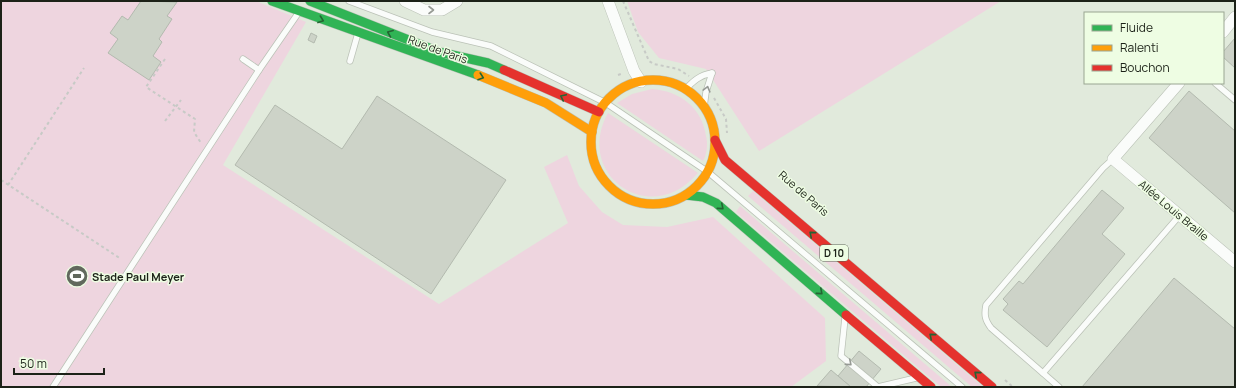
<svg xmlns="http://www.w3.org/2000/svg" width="1236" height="388" font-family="Manrope,sans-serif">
<rect width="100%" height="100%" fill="#e1eadc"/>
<g fill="#eed5df">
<polygon points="1,1 256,1 306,22 223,165 439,304 568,223 544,167 567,155 579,186 602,212 623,225 667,227 713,217 825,318 826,361 791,387 1,387"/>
<polygon points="627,1 1001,1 759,151 706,69 659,58 638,32"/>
<path d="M652,89c27,2 50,18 54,47 2,8 1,18 -3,25l-86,-58 15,-9z"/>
<path d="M608,113l90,60 -2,2c-47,53 -122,-1 -88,-62z"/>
<polygon points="753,191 983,387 972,387 748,196"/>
<polygon points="740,206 952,387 941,387 736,212"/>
</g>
<g fill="#cdd3c8" stroke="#b3baaf">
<polygon points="141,1 177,2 167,16 172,19 159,39 162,42 153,56 161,62 149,80 108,53 118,39 110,33 122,16 128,20"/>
<polygon points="311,33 317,36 314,43 308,40"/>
<polygon points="1235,38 1235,68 1223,57 1223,52"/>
<polygon points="1189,91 1235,131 1235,213 1149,138"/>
<polygon points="377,96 506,180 431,294 235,165 275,105 342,149"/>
<polygon points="1102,190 1124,208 1102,234 1125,254 1047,347 1003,310 1008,304 1003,299 1019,281 1023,284"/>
<polygon points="1174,278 1235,329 1235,385 1233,387 1082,387"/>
<polygon points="859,351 881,369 866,387 851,387 838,376"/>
<polygon points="831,370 838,376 851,387 817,386"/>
</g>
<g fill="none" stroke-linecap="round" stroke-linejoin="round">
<g stroke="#bbc2b7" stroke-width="7">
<g id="lane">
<polyline points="349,1 432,32 491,46 606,103 708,172 962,387"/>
<polyline points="243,59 259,70"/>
<polyline points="350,61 358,33"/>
<polyline points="1215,83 1235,100"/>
<path d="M685,90c8,-9 15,-15 27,-17"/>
<polyline points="704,107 706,92 712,73"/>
<polyline points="845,318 841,356 878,387 916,378"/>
<polyline points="1043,373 1180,215"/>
<polyline points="53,387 259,70 299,12"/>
<path d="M1059,387l-68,-59c-6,-8 -7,-13 -5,-23l117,-137 10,-9"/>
</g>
</g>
<g stroke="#bbc2b7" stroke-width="12">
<g id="street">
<polyline points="405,1 424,10 442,10 457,1"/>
<polyline points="608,1 634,71 641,82"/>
<polyline points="1223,32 1235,17"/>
<polyline points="1179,83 1113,159 1235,262"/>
</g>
</g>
<g stroke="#bbc2b7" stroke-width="10">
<g id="fast">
<polyline points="272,1 478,75"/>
<polyline points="310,1 439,52 488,63 504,70"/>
<polyline points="686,195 703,197 716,203 846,315"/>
</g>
</g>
<g stroke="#bbc2b7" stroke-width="10">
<g id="slow">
<polyline points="478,75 546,103 592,132"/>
<circle cx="653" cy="142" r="62"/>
</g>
</g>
<g stroke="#bbc2b7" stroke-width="10">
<g id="jam">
<polyline points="504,70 599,112"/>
<polyline points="715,140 725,160 992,387"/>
<polyline points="846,315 931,387"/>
</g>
</g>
<g stroke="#c7cac6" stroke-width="2" stroke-dasharray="3 3" stroke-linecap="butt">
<polyline points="623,1 649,61 654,64 678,69 689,76"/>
<polyline points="165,59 146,87 195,119 194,132 201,143"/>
<polyline points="618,75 621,74"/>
<polyline points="714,98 726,119 727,133"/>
<polyline points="165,121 181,100"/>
<polyline points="1,180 121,259"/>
<polyline points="8,185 84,68"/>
<polyline points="1005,380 1013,387"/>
</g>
<use href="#lane" stroke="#fafcfa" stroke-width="5.5"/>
<use href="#street" stroke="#fafcfa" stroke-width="11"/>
<use href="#fast" stroke="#30b455" stroke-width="9"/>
<use href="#slow" stroke="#ff9f0a" stroke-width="9"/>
<use href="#jam" stroke="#e5322d" stroke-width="9"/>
</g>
<defs><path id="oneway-chevron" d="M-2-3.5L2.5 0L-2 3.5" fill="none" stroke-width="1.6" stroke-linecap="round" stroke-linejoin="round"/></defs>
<g stroke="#969a94">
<use href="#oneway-chevron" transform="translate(431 10)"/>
<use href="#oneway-chevron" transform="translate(707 89) rotate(-75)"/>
<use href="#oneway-chevron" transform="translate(849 363) rotate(40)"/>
</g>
<g stroke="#256433">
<use href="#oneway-chevron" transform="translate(321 20) rotate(20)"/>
<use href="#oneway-chevron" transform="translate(390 33) rotate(-158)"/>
<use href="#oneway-chevron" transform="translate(481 77) rotate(19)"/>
<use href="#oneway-chevron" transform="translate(563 97) rotate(-155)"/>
<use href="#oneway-chevron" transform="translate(721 207) rotate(40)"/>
<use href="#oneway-chevron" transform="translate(812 234) rotate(-140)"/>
<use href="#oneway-chevron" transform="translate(820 292) rotate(41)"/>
<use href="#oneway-chevron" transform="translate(932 336) rotate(-140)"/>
<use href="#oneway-chevron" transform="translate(977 374) rotate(-140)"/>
</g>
<defs>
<g id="stadium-disc" transform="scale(1.15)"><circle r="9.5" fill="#61685d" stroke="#eefde3"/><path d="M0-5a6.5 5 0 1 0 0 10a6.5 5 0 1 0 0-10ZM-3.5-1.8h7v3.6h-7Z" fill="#fff"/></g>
</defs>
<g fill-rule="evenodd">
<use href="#stadium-disc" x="77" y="276"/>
</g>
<g text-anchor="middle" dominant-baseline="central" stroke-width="3" stroke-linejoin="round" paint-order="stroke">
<rect fill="#eefde3" stroke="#5b6455" stroke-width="1" x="820" y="245" width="28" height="16" rx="3"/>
<g font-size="10" font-weight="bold" fill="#1c2218">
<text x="834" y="253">D 10</text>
</g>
<g font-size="11" fill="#1c2218" stroke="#eefde3">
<text transform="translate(438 49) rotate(20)">Rue de Paris</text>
<text transform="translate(804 193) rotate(41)">Rue de Paris</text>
<text transform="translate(1174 210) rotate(40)">Allée Louis Braille</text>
</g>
<g font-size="11" font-weight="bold" fill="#1c2218" stroke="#eefde3" text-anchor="start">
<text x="92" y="276">Stade Paul Meyer</text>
</g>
</g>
<rect width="1236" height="388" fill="none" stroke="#1c2218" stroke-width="4"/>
<rect x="1084" y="12" width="140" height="72" fill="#eefde3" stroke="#9aa592"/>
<rect x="1092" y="25" width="20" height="6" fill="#30b455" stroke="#9aa592"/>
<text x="1120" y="32" font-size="12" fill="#1c2218">Fluide</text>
<rect x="1092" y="45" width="20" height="6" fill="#ff9f0a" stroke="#9aa592"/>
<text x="1120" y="52" font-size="12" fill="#1c2218">Ralenti</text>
<rect x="1092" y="65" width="20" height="6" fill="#e5322d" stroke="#9aa592"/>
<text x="1120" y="72" font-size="12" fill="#1c2218">Bouchon</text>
<path d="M14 368v6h90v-6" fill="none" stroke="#1c2218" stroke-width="2"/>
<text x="20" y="368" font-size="12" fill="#1c2218" stroke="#eefde3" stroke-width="3" paint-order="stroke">50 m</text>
</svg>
